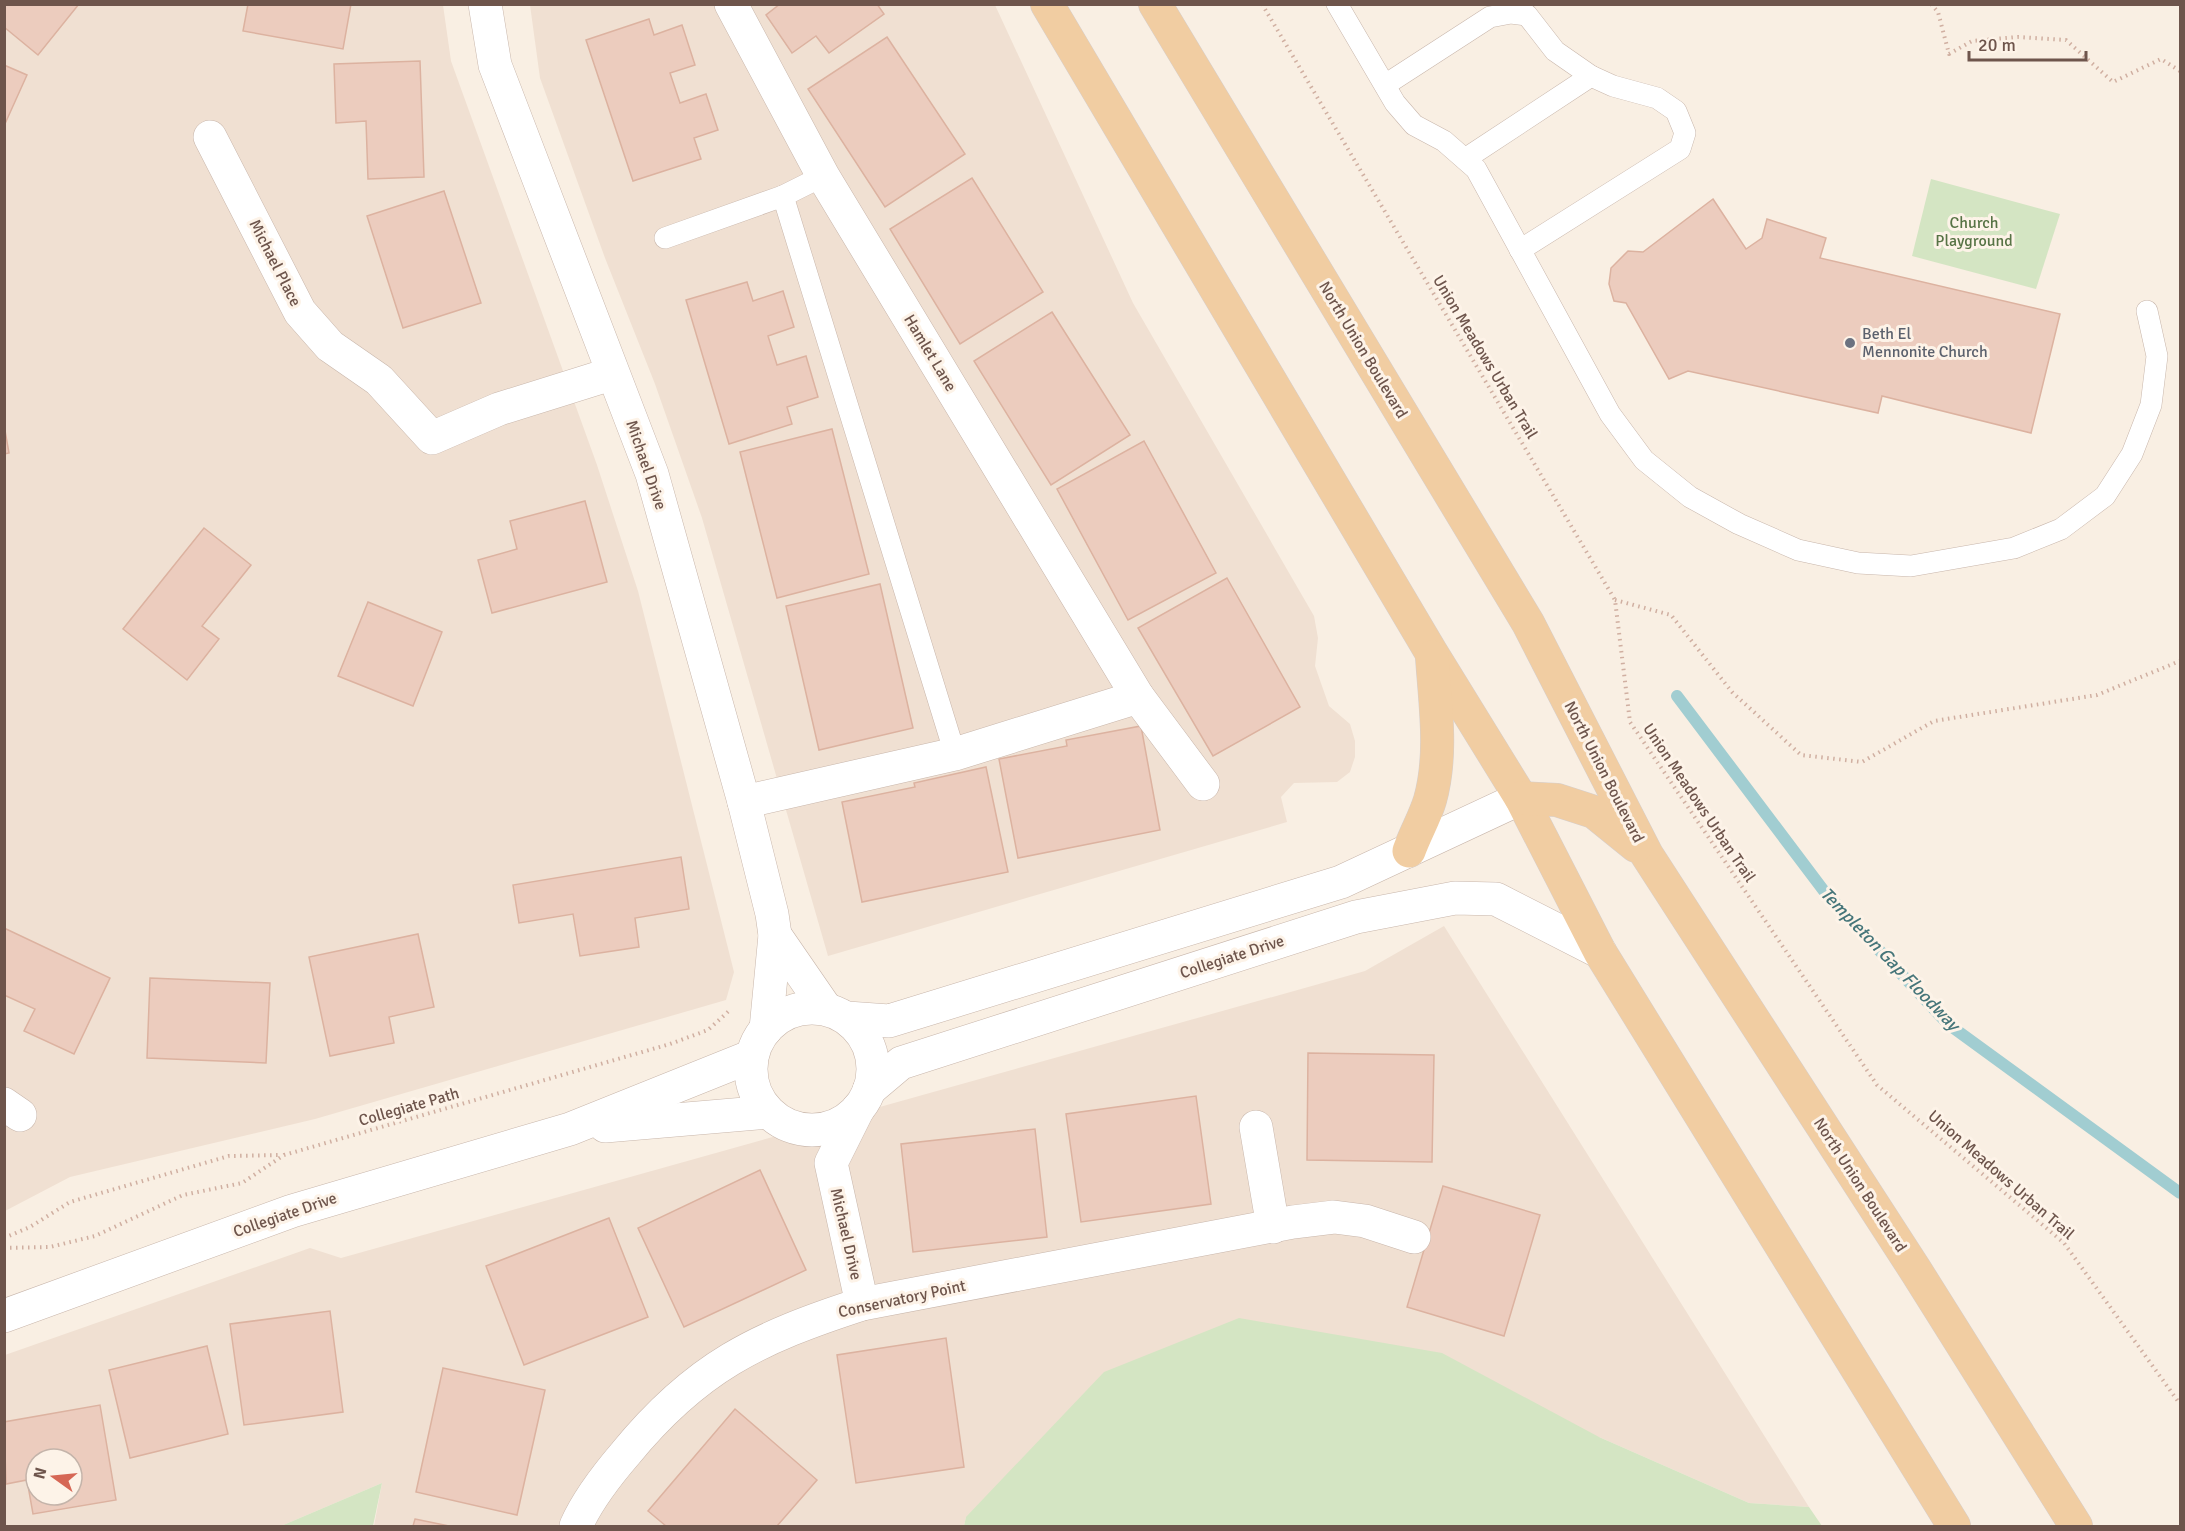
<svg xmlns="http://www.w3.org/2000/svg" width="2185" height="1531" font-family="Signika,sans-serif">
<rect width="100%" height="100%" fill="#f9efe3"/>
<g fill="#f0e0d2" fill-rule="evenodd">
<polygon points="5,5 443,5 451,61 597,465 638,591 734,972 726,1000 315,1119 70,1177 5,1211"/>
<polygon points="530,5 995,5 1133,303 1314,616 1318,638 1315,666 1329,706 1350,724 1355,741 1355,757 1350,772 1337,782 1294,783 1281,797 1287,822 828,956 702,518 655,384 605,258 540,78"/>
<path d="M1444,926l365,581 -60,-4 -150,-66 -633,80 -2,9h-590l8,-43 -101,43h-276v-171l305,-107 31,10 1024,-287zM36,1459h36v36h-36z"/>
</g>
<g fill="#d4e5c3">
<polygon points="1931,179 2060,214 2036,289 1912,256"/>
<polygon points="1239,1318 1442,1353 1599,1437 1749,1503 1809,1507 1822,1526 964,1526 966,1517 1104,1372"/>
<polygon points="382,1483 373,1526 281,1526"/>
</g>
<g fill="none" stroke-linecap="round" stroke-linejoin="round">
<polyline stroke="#a1cdd1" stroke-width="12" points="1677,696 1824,891 1948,1024 2180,1193"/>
</g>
<g fill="#ecccbe" stroke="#dcb2a0" stroke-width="1.5" fill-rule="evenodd">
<polygon points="4,4 79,4 38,55 4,27"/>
<polygon points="248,4 351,4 343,49 243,31"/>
<polygon points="780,4 877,4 884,14 829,53 816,36 792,53 766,15"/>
<polygon points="649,19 654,35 682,25 695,65 670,73 680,103 706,94 718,130 694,138 701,159 633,181 586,40"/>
<polygon points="887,37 965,154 885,207 808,89"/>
<polygon points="420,61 424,177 368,179 366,121 336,123 334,64"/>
<polygon points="4,65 27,75 4,126"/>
<polygon points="972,178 1043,292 960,344 890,229"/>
<polygon points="444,191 481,303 403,328 367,216"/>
<polygon points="1713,199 1746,249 1762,238 1767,219 1826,238 1820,258 2060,314 2031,433 1882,396 1878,413 1688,371 1669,379 1626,303 1614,301 1609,284 1611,268 1628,251 1643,252"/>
<polygon points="747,282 753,301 783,291 794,327 768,336 777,365 806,356 818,397 787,407 792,424 729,444 686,300"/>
<polygon points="1052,312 1130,435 1051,485 974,361"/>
<polygon points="4,425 9,453 4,454"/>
<polygon points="832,429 869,574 777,598 740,452"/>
<polygon points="1144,441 1216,573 1128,620 1057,489"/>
<polygon points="585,501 607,582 492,613 478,560 517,549 510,521"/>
<polygon points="204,528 251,565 202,626 219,639 187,680 123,629"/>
<polygon points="1227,578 1300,707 1213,756 1138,628"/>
<polygon points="880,584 913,728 819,750 786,606"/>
<polygon points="368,602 442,632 413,706 338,676"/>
<polygon points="1141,726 1160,830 1018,858 999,759 1067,746 1066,740"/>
<polygon points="986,767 1008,872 862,902 842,802 915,787 914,783"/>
<polygon points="681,857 689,909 635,918 639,947 580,956 573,914 519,923 513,885"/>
<polygon points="4,928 110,978 74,1054 24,1031 35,1009 4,995"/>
<polygon points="418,934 434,1007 389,1017 394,1043 330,1056 309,957"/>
<polygon points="150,978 270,983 266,1063 147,1058"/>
<polygon points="1308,1053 1434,1055 1432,1162 1307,1160"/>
<polygon points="1196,1096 1211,1204 1081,1222 1066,1114"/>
<polygon points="1035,1129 1047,1237 913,1252 901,1144"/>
<polygon points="760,1170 806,1270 684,1327 638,1228"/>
<polygon points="1443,1186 1540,1215 1504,1336 1407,1307"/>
<polygon points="609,1218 648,1317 524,1365 486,1266"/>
<polygon points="330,1311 343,1412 244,1425 230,1324"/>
<polygon points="946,1338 964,1467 856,1483 837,1355"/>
<polygon points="207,1346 228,1434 130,1458 109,1370"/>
<polygon points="443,1368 545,1390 517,1515 416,1492"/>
<path d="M100,1405l16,95 -83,14 -6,-34 -21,4 -2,-62zM36,1459h36v36h-36z"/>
<polygon points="735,1409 817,1480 777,1526 666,1526 648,1511"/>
<polygon points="415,1519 449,1526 413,1526"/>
</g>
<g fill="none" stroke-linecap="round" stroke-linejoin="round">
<g stroke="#c8b6ab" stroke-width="22">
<g id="lane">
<polyline points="1337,4 1395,103 1414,125 1444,141 1476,169 1610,414 1644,460 1690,497 1739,524 1798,550 1858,563 1911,566 2014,548 2061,529 2105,496 2132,454 2151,405 2157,356 2147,311"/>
<polyline points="1385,85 1490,17 1511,13 1527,15 1555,51 1591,76 1613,86 1657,98 1676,111 1685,133 1680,149 1520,250"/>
<polyline points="1465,159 1591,76"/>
<polyline points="783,196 823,176"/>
<polyline points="665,238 783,196 955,754"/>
</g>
</g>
<g stroke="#c8b6ab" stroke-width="34">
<g id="street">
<polyline points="485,4 495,65 652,474 744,802 772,914 775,935 766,1029"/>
<polyline points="731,4 823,176 1138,697 1203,784"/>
<polyline points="210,137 300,312 330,346 379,380 432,438 499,409 611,374"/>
<polyline points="744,802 955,754 1138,697"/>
<polyline points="775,935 826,1009"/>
<circle cx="812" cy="1069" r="61"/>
<polyline points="847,1018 889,1021 1341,882 1521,798"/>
<polyline points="869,1090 901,1063 1356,917 1455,898 1496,899 1600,952"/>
<polyline points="4,1104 20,1115"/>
<polyline points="858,1109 831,1163 862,1304"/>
<polyline points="605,1126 768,1112"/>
<polyline points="1256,1127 1273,1227"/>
<polyline points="4,1316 292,1211 570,1129 752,1056"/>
<path d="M576,1526c11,-25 31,-51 49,-72 71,-87 132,-116 237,-150l431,-82 41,-5 31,4 49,16"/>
</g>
</g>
<g stroke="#d6cfcd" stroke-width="34">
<g id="primary">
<polyline points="1047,4 1431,652 1521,798 1600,952 1954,1526"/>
<polyline points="1155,4 1528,623 1647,855 1916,1271 2076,1526"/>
<polyline points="1521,798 1557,800 1594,812 1636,846"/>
<path d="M1409,851c6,-17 16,-34 21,-51 13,-46 5,-97 2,-143"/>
</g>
</g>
<g stroke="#d0afa1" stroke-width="4" stroke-dasharray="1.5 4.5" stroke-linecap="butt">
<polyline points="1262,4 1615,600 1630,722 1877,1085 2064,1243 2180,1404"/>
<polyline points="1931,4 1938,12 1949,54 1972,41 2018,37 2066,40 2113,82 2161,59 2180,71"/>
<polyline points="1615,600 1671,615 1732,692 1801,755 1862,762 1934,721 2097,695 2180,661"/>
<polyline points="4,1238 30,1227 70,1202 229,1156 282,1155"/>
<polyline points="4,1248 50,1247 95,1236 183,1195 242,1183 284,1155 670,1044 708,1030 731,1009"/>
</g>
<use href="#lane" stroke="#fff" stroke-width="21"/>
<use href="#street" stroke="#fff" stroke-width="33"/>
<use href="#primary" stroke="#f1cda2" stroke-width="33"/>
</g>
<circle fill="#6b7280" stroke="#fdf3e8" stroke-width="2" cx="1850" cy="343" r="6"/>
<g text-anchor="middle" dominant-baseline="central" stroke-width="6" stroke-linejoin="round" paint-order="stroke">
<g font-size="16" fill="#577345" stroke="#fdf3e8">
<text x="1974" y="223">Church<tspan x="1974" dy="18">Playground</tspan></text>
</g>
<g font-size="16" fill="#6e554c" stroke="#fdf3e8">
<text transform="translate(275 263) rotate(63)">Michael Place</text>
<text transform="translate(1363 350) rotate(59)">North Union Boulevard</text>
<text transform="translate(930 353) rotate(59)">Hamlet Lane</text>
<text transform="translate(1485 357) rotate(59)">Union Meadows Urban Trail</text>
<text transform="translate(646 465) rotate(71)">Michael Drive</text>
<text transform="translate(1604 772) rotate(63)">North Union Boulevard</text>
<text transform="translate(1699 803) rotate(56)">Union Meadows Urban Trail</text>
<text transform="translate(1232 957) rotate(-18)">Collegiate Drive</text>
<text transform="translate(409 1107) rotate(-16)">Collegiate Path</text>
<text transform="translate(2001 1175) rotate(41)">Union Meadows Urban Trail</text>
<text transform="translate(1860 1185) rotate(57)">North Union Boulevard</text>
<text transform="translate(285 1215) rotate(-19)">Collegiate Drive</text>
<text transform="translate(846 1234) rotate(77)">Michael Drive</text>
<text transform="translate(902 1299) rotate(-12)">Conservatory Point</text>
</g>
<g font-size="16" fill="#5b616d" stroke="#fdf3e8" text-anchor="start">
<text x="1862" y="334">Beth El<tspan x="1862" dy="18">Mennonite Church</tspan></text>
</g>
<g font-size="18" font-style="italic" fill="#457579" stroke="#fdf3e8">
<text transform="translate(1890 959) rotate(46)">Templeton Gap Floodway</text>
</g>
</g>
<rect width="2185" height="1531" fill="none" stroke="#6e554c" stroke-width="12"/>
<g transform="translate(54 1477) rotate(285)"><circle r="28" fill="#fdf3e8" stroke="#c4b4aa" stroke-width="1.5"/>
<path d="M0-4.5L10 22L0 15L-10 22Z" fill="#d66755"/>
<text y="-9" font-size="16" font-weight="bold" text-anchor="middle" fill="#6e554c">N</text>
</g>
<path d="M1969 51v9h117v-9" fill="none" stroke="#6e554c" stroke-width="3"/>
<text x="1978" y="51" font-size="18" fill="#6e554c" stroke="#fdf3e8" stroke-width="4.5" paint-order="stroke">20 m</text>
</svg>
